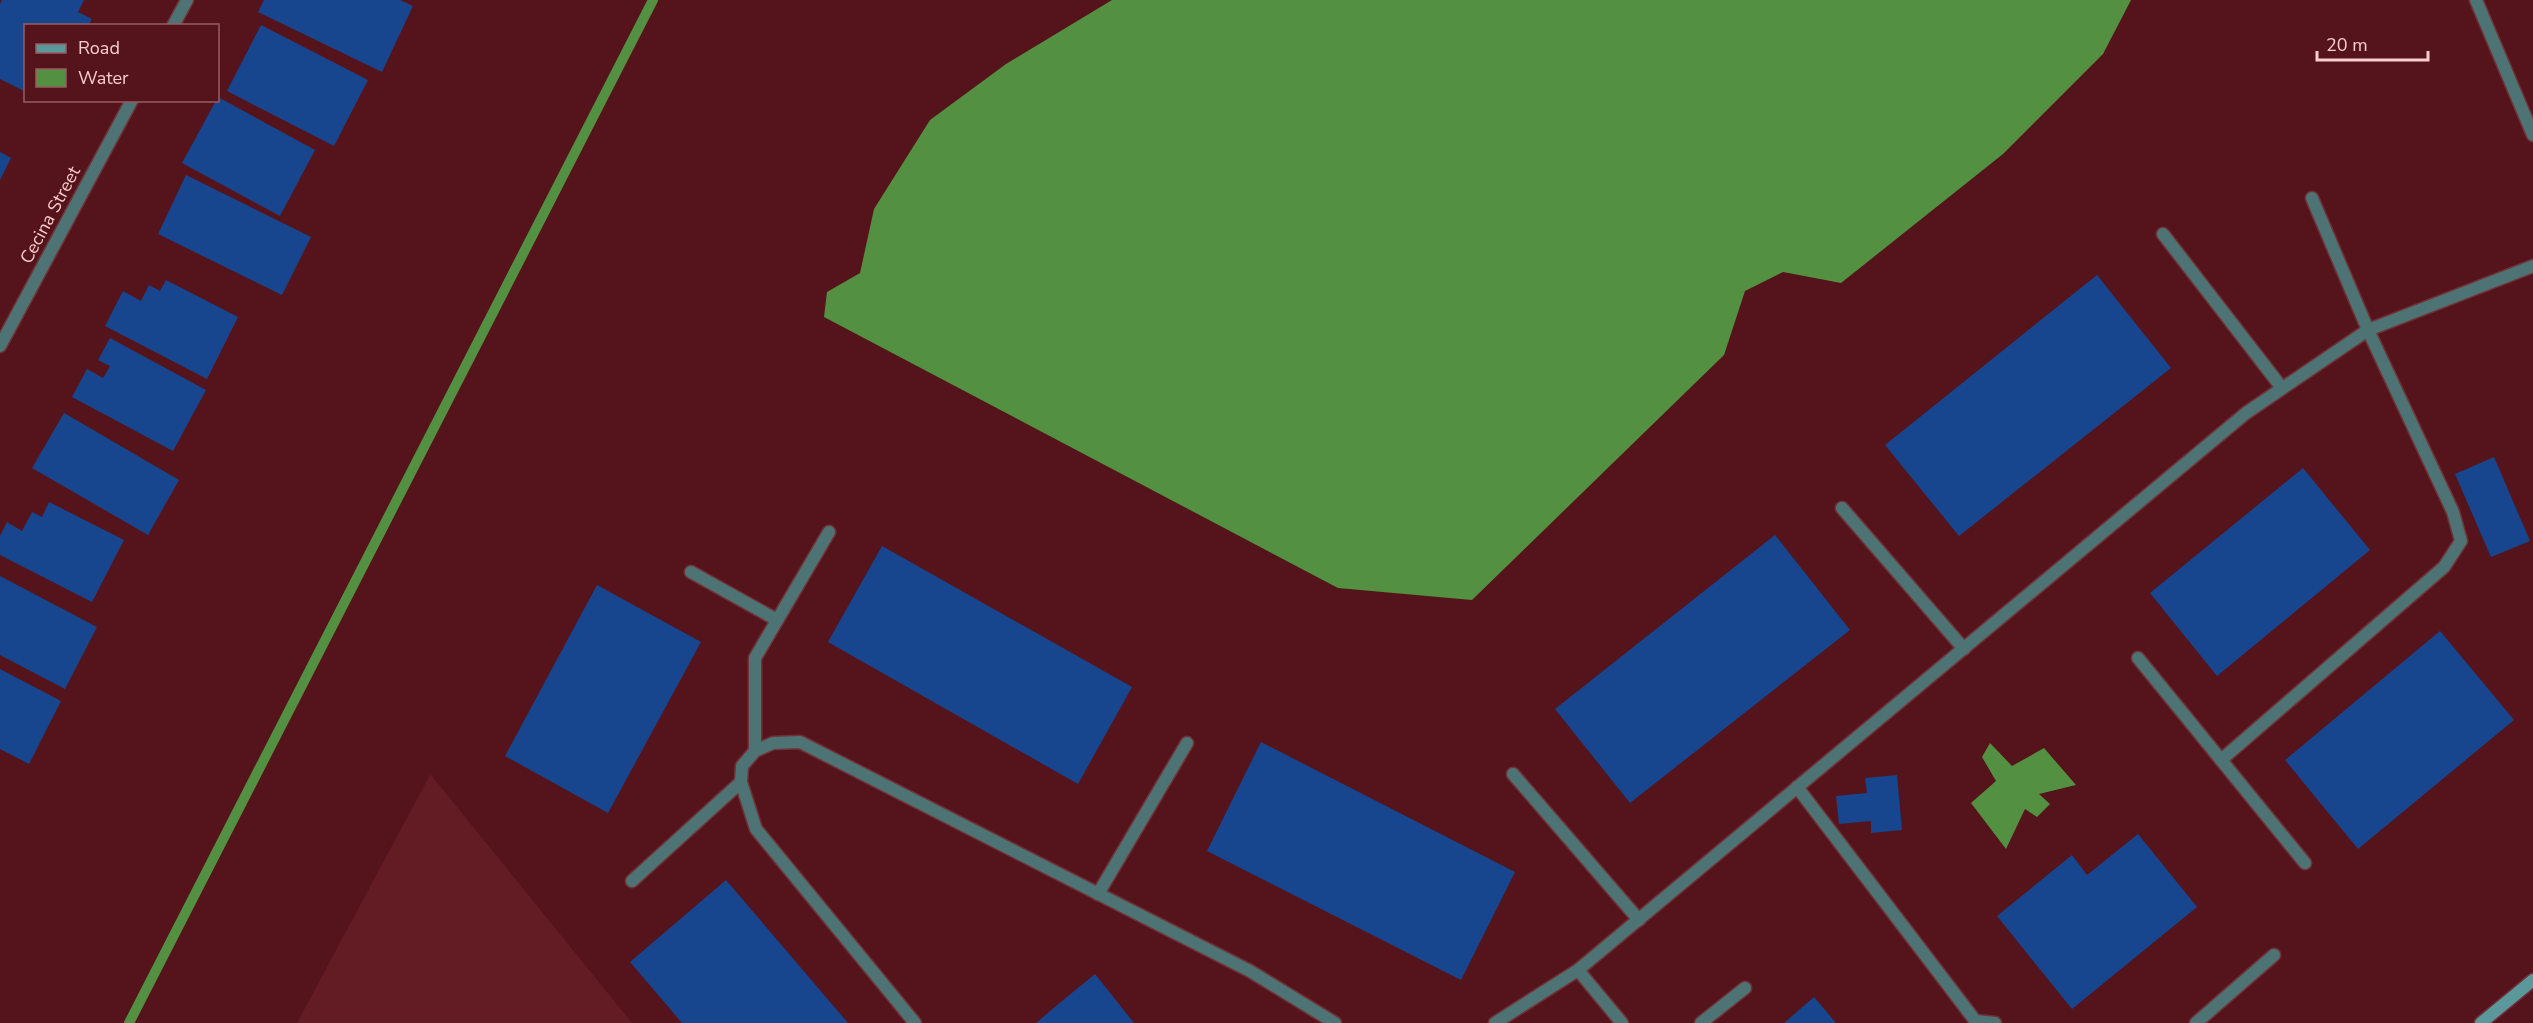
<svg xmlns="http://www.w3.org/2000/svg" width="2533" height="1023" font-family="'Nunito Sans',sans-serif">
<rect width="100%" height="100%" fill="#55141b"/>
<polygon fill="#641c24" points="430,775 431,775 632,1023 297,1023"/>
<g fill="#539041">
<polygon points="1112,0 2131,0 2103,54 2003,154 1841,283 1783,272 1745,291 1724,355 1472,600 1338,588 824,317 827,292 860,273 874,209 930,120 1006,64"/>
<polygon points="1990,743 2012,766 2044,748 2076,785 2039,794 2050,804 2037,817 2025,809 2006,849 1971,803 1996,781 1982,757"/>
</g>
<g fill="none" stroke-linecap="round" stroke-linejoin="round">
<polyline stroke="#539041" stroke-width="10" points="129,1023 653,0"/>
</g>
<g fill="#17468e">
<polygon points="2,0 84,0 78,12 92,19 88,26 26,26 26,92 0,79 0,4"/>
<polygon points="264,0 400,0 413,6 382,72 258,12"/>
<polygon points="261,25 368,80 334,146 227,91"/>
<polygon points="218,97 315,150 280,216 182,163"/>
<polygon points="0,152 11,158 0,180"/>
<polygon points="186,175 311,237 282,295 158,234"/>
<polygon points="2097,275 2171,368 1959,536 1885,445"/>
<polygon points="166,280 238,317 207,379 105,326 123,291 141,301 149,285 160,291"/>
<polygon points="110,338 206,390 173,451 72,397 87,369 103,378 110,366 98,360"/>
<polygon points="64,413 179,480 148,535 32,468"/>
<polygon points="2494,457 2530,541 2491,557 2455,474"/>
<polygon points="2303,468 2370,550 2217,676 2150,593"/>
<polygon points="49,502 124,540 92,602 0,555 0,536 7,522 22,531 32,512 42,517"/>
<polygon points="1775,535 1850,630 1630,803 1555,709"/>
<polygon points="882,546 1132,687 1078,784 828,642"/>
<polygon points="0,576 97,627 65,689 0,655"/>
<polygon points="597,585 701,642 608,813 505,756"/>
<polygon points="2440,631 2514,720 2358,849 2285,760"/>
<polygon points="0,669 61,701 29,764 0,749"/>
<polygon points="1261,742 1515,872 1461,980 1207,851"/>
<polygon points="1897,775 1902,830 1871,833 1871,821 1839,824 1836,796 1867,793 1865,778"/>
<polygon points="2138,834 2197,907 2072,1009 1997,916 2072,855 2087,875"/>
<polygon points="726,880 848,1023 682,1023 630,962"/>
<polygon points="1095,974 1134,1023 1036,1023 1062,1001"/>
<polygon points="1814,997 1836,1023 1784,1023"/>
</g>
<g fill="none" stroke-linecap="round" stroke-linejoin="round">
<g stroke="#6f3237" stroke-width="15">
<g id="service">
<polyline points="2163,234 2282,388"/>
<polyline points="1842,508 1964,649"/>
<polyline points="691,572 777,620"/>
<polyline points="2138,658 2305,863"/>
<polyline points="755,751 755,658 829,532"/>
<polyline points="2221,760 2444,567 2461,541 2453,512 2368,330 2312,198"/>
<polyline points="1513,774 1639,920"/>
<polyline points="1797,787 1977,1023"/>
<polyline points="632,881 741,782"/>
<polyline points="1098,894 1187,743"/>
<polyline points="1578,970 1622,1023"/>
<polyline points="1976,1021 1995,1023"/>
<polyline points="915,1023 756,829 741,782 742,766 755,751 773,743 800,742 1250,971 1335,1023"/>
<polyline points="1495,1023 1578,970 2246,413 2368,330 2533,266"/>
<polyline points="1701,1023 1745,988"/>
<polyline points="2196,1023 2274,955"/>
</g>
</g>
<g stroke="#6f3237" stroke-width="15">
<g id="minor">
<polyline points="173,26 187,0"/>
<polyline points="0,346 132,100"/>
</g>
</g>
<g stroke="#6f3237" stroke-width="15">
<polyline id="tertiary" points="2476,0 2533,135"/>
</g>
<g stroke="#6f3237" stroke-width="15">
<polyline id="secondary" points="2481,1023 2533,980"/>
</g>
<use href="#service" stroke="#4d7374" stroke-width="12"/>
<use href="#minor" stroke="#4d7374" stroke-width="12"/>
<use href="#tertiary" stroke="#4d7374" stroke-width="12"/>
<use href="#secondary" stroke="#5a989b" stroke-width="12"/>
</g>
<g text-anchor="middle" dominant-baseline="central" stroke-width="4.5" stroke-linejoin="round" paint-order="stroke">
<g font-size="18" fill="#f7cdcc" stroke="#55141b">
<text transform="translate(50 215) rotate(-62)">Cecina Street</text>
</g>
</g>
<rect x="24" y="24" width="195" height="78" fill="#55141b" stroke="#965e62" stroke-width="1.5"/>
<rect x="36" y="44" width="30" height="9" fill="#5a989b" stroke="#965e62" stroke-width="1.5"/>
<text x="78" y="54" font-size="18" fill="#f7cdcc">Road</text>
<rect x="36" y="69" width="30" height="18" fill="#539041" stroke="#965e62" stroke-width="1.5"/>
<text x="78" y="84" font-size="18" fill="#f7cdcc">Water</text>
<path d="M2317 51v9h111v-9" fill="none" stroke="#f7cdcc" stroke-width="3"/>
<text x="2326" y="51" font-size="18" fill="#f7cdcc" stroke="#55141b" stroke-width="4.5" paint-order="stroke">20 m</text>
</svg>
